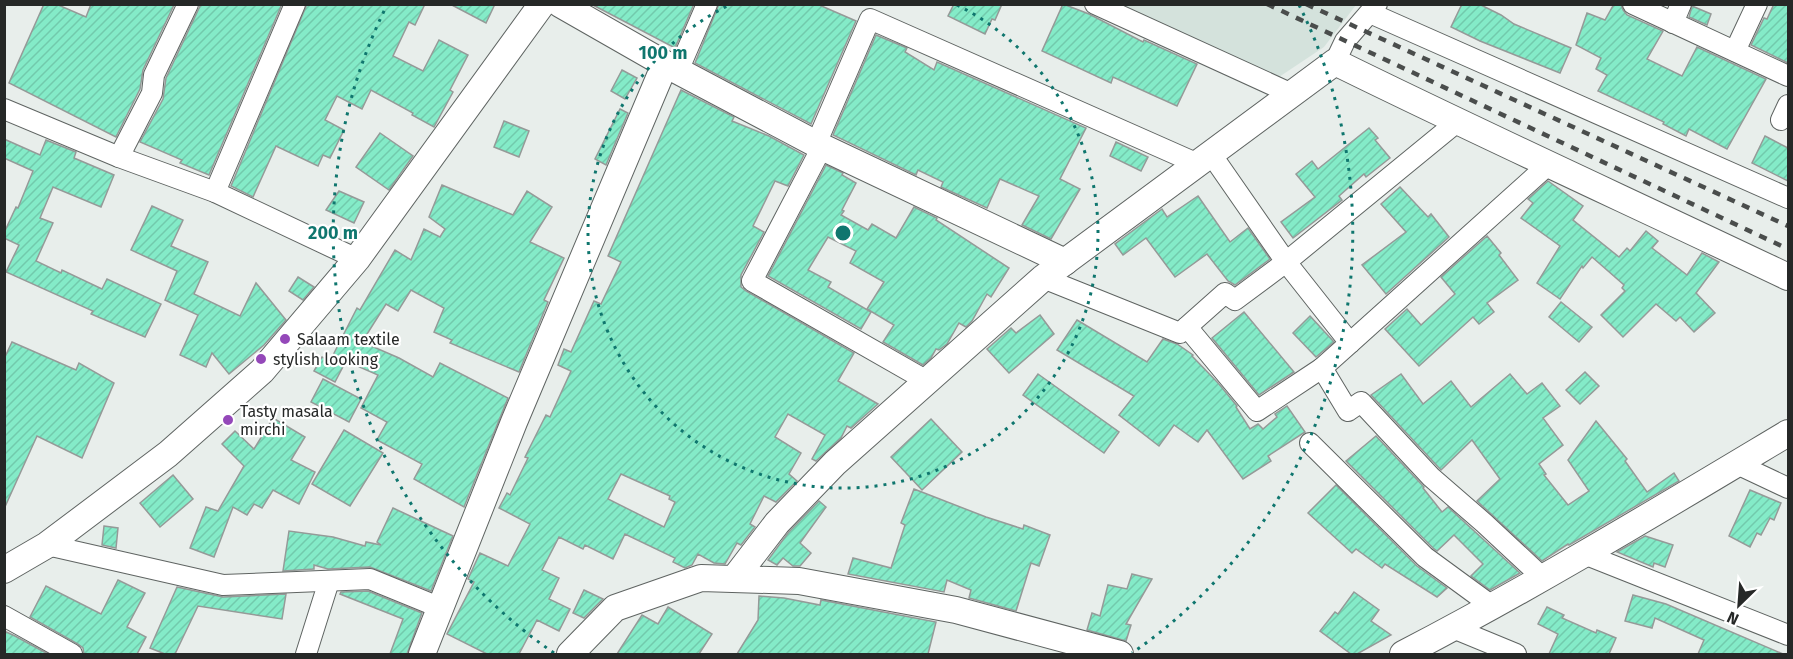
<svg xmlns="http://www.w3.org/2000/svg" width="1793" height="659" font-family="'Fira Sans',sans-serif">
<defs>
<pattern id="building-hatch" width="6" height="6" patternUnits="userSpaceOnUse" patternTransform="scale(1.5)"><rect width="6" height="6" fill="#84ebc8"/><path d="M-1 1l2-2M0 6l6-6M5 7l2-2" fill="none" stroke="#72caac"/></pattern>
</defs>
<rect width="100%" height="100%" fill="#e8eeeb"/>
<polygon fill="#d4e2dc" points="1117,5 1356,5 1324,47 1279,77"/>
<g fill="url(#building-hatch)" stroke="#959a98" stroke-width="1.5" fill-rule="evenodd">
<polygon points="44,4 56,4 86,17 91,4 174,5 143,70 140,89 116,137 9,83"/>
<polygon points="201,4 282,4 209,175 180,163 182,160 140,142 163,99 166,78"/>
<polygon points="307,4 425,4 415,25 409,22 393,56 423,71 439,40 468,55 450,90 453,92 434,127 412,115 413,113 371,90 362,109 337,96 325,120 344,130 330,158 323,155 318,166 276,146 253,197 231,186"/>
<polygon points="450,4 495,4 486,23"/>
<polygon points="591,4 694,4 675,48"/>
<polygon points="719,4 817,4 856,21 811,124 695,63"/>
<polygon points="954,4 1002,4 995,20 992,19 985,34 948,16"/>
<polygon points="1063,4 1089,14 1143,42 1144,40 1197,64 1177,106 1113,77 1111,83 1042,51"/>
<polygon points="1462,4 1479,4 1501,15 1514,24 1571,48 1560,73 1480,41 1451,27"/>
<polygon points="1614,4 1621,4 1623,10 1627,15 1663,31 1647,59 1682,76 1697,47 1766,79 1727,149 1689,129 1686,136 1663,124 1664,122 1598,91 1607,75 1596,69 1601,58 1576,45 1587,13 1605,20"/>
<polygon points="1774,4 1788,4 1788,63 1751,45 1764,18 1767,19"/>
<polygon points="1692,6 1711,14 1707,25 1689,17"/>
<polygon points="876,35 907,48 905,52 934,70 937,62 1086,128 1060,179 1080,189 1051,239 1022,225 1039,196 1000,179 987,208 941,187 943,182 918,170 916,175 833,135"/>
<polygon points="622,70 637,78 625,99 611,91"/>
<path d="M681,90l53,27 -2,4 37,15 35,19 -16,31 -13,-5 -22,45 11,6 -23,43v12l5,4 108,62 -16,28 40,23 -27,24 -4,-2 -6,12 -25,23 -4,-2 13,-24 -37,-21 -13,23 26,16 -12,21 8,7 -21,21 -12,-6 -14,28 5,3 -14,18 -4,-2 -12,21 -11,-1 -16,-9 -6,11 -7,3 -12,-6 2,-4 -50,-24 -12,25 -28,-14 -2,4 -24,-12 -17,33 17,8 -10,21 21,10 -11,22 -22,-11 -18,34h-32l-40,-20 27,-52 -6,-3 12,-26 28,13 22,-42 -31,-16 8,-15 3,2 18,-37 -3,-1 21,-42 4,2 21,-46 -13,-6 6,-16 7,3 23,-51 7,3 20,-42 -13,-6zM621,474l49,22 -1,3 6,3 -11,25 -56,-28z"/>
<polygon points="620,109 628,113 606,165 595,159"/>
<polygon points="504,121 529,131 519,157 494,147"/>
<polygon points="1369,128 1378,138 1375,140 1390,158 1366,177 1364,174 1339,196 1342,200 1293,238 1281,222 1315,197 1296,174 1312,161 1318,169"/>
<polygon points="380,133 413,156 389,190 356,167"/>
<polygon points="1765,136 1788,148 1788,181 1752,163"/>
<polygon points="4,139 40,155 46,140 76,152 74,158 114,175 101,207 53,187 40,218 53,223 36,261 61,273 62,270 102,289 107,279 161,304 145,337 91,314 93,311 6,272 19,245 4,238 4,233 16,207 18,208 33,171 4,158"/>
<polygon points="1116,142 1148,157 1141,171 1110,156"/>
<polygon points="826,165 843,173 842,175 856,183 842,210 844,211 841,215 868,230 872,224 896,238 914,207 937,218 936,220 1009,268 991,297 987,294 972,321 966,327 959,323 947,344 939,350 936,349 931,358 923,365 883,342 894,325 867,309 884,282 850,263 856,251 828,237 808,270 831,282 828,287 871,312 861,329 768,276"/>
<polygon points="1548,181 1583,206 1573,220 1619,257 1627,248 1630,251 1646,231 1658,241 1652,248 1687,275 1702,253 1719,262 1696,293 1715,313 1694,332 1680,317 1676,321 1656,304 1623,337 1601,315 1625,291 1622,288 1624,285 1592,257 1583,268 1582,266 1560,299 1537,283 1560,246 1521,218 1533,203 1528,199"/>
<polygon points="442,185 513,215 527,191 552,207 530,242 564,258 544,300 548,302 519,372 450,343 452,340 434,332 444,308 411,290 398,311 386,304 362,342 399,358 433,377 440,363 508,398 464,507 414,479 422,464 377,440 387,422 361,408 378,375 346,361 335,382 314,371 322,357 330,361 357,308 360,310 395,250 411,260 424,229 440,237 445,229 429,217"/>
<polygon points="1400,187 1428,217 1431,214 1449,237 1386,294 1362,265 1406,232 1381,204"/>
<polygon points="339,191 364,202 354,223 326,210"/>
<polygon points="1198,196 1230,242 1248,228 1270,259 1235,285 1228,281 1207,254 1175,277 1146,238 1123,255 1115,244 1162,209 1167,217"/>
<polygon points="152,206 183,220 171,246 208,262 194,294 240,316 256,283 286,320 264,345 229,374 212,353 206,367 180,355 198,315 165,300 177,271 131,250"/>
<polygon points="1487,236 1501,253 1499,255 1518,280 1487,303 1494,312 1479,324 1473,317 1419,366 1385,329 1407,309 1421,325 1455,294 1441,277"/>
<polygon points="298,277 314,287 303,300 289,291"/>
<polygon points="1561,302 1592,327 1579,342 1549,317"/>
<polygon points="1244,312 1294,372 1259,395 1212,338"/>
<polygon points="1040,315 1054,334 1009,373 987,349 1011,328 1016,333"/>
<polygon points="1310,316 1334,342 1316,357 1293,333"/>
<polygon points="1077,320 1147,362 1163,339 1177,344 1193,355 1192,356 1219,384 1237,406 1236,407 1250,429 1258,424 1263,429 1277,417 1275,414 1287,406 1305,432 1268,456 1271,461 1243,479 1207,430 1198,442 1174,425 1159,446 1119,415 1134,396 1057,350"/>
<polygon points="12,342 76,370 79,363 114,383 82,458 37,436 4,509 4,359"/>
<polygon points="1585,372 1599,386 1580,404 1566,390"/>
<polygon points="1038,374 1119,432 1104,453 1023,395"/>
<polygon points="1401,374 1423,404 1451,381 1471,407 1510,374 1527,394 1542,383 1560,406 1543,418 1563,445 1539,464 1546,474 1544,475 1568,505 1589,491 1568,460 1596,421 1627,459 1625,461 1647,492 1674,473 1679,481 1569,545 1568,544 1542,561 1477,501 1500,479 1472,440 1441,470 1371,395"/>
<polygon points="323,379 361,399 349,422 311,402"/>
<polygon points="273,418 305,437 291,460 315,472 299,504 273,490 262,508 254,504 247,515 233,507 214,557 190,548 206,507 218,511 244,466 222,444 235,431 254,449"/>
<polygon points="931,419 962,452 922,490 891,457"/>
<polygon points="344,430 383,453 350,506 312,484"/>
<polygon points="1376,436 1424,487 1423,488 1442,512 1448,507 1520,573 1490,590 1471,576 1483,564 1454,535 1437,551 1433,548 1346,461"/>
<polygon points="173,475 193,499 160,527 140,503"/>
<polygon points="1336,485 1417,566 1447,588 1437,597 1385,564 1382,568 1356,549 1352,553 1308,513"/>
<polygon points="914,489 986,517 1023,529 1024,525 1050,535 1039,566 1031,563 1016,611 969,598 971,590 947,580 944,592 848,574 853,558 891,568 905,525 901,523"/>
<polygon points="1750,490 1781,503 1774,520 1770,518 1761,535 1757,533 1750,547 1729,536"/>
<polygon points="819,501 826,507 800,543 811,553 800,566 793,566 783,558 777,565 768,560 788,533"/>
<polygon points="393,508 453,536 431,591 370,567 328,569 314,565 314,569 283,571 289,531 333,537 365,546 366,542 381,545 377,542"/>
<polygon points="104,526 118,528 116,548 102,545"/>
<polygon points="1645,536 1673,545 1665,567 1654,563 1653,567 1617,552"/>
<polygon points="1132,574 1152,579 1126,624 1131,625 1126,641 1087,630 1092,613 1100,616 1108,585 1127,589"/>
<polygon points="118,580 145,593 127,627 146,637 137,654 84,654 83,648 78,644 30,617 46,586 101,614"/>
<polygon points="177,587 223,597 286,594 282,619 198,606 175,654 165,654 150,648"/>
<polygon points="584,590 603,599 584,618 573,613"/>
<polygon points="368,591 422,613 407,654 390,654 403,619 340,594 341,592"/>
<polygon points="1354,592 1379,610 1371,621 1391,635 1357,654 1351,654 1320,631 1335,612 1338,614"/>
<polygon points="1633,595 1666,604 1783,654 1698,654 1704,640 1655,618 1652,628 1625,621"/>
<polygon points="759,596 784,598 820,605 821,600 936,622 928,654 737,654 758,620"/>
<polygon points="668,607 712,634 699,654 617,654 642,615 658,624"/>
<polygon points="1547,607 1564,615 1562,618 1596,633 1597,630 1616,638 1609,654 1549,654 1558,634 1538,624"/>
<polygon points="4,631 15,636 48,654 4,654"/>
</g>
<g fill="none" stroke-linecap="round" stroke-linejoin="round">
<g stroke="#5f6462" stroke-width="22">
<g id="minor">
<polyline points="1095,4 1292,94"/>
<polyline points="1633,4 1788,76"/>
<polyline points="1370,13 1788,198"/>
<polyline points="1673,23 1681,4"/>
<polyline points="1735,51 1757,4"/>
<polyline points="1335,62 1345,41 1377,4"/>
<polyline points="678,71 707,4"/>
<polyline points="4,109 119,157 215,192 357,259"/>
<polyline points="1781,120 1788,105"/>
<polyline points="816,144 870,19 1198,164"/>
<polyline points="822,147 752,281 927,381"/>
<polyline points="1211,154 1286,262 1350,343 1549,164"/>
<polyline points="119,157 152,93 154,75 188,4"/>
<polyline points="215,192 295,4"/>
<polyline points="1043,278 1180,333 1225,293 1235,300 1286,262 1457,122"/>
<polyline points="1187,327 1257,411 1322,368"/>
<polyline points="1350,343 1322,368 1348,411 1361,402 1431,477 1484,523 1543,578"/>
<polyline points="1310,443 1425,557 1492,606"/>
<polyline points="1737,464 1788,488"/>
<polyline points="47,545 223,585 370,579 441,608"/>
<polyline points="1584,554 1788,635"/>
<polyline points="4,616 72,654"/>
<polyline points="1453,628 1516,654"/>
<polyline points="306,654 329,581"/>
</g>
</g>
<g stroke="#5f6462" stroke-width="28">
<g id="tertiary">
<polyline points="560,4 665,64 822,147 1065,262"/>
<polyline points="4,570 47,545 168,454 262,371 357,259 542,4"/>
<path d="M734,579l43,-56 58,-60 208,-185 292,-216c150,74 302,143 453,215"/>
<polyline points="422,654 514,422 665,64"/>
<polyline points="570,654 615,608 701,578 799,581 956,610 1120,654"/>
<path d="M1403,654c131,-68 258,-145 385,-221"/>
</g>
</g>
<use href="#minor" stroke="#fff" stroke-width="20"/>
<use href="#tertiary" stroke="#fff" stroke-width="26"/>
<g stroke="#4a4d4c" stroke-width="4.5" stroke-dasharray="8 8" stroke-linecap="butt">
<polyline points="1267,4 1788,249"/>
<polyline points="1306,4 1788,226"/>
</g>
</g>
<g fill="none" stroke="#0f766e" stroke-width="3" stroke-dasharray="3 6">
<path d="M957 5A255 255 0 1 1 729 5"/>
<path d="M554 653A510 510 0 0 1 387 5M1299 5A510 510 0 0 1 1132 653"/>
</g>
<g fill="#9448b9" stroke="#fff" stroke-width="2">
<circle cx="285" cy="339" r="6"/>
<circle cx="261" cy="359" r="6"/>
<circle cx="228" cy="420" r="6"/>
</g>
<g text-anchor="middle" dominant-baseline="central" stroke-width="4.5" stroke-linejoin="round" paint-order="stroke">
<g font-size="16" fill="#262827" stroke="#fff" text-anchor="start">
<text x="297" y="339">Salaam textile</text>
<text x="273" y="359">stylish looking</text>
<text x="240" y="411">Tasty masala<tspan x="240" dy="18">mirchi</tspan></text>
</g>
</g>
<circle cx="843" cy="233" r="9" fill="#0f766e" stroke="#fff" stroke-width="3"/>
<g font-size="18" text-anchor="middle" font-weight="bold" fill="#0f766e" stroke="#fff" stroke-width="4.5" stroke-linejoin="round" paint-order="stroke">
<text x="663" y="59">100 m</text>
<text x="333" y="239">200 m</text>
</g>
<rect width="1793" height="659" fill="none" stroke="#262827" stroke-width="12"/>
<g transform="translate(1739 605) rotate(205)" stroke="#ffffff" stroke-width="4.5" paint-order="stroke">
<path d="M0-4.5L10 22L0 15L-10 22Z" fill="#262827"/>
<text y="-9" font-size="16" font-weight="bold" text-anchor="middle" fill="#262827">N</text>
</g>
</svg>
